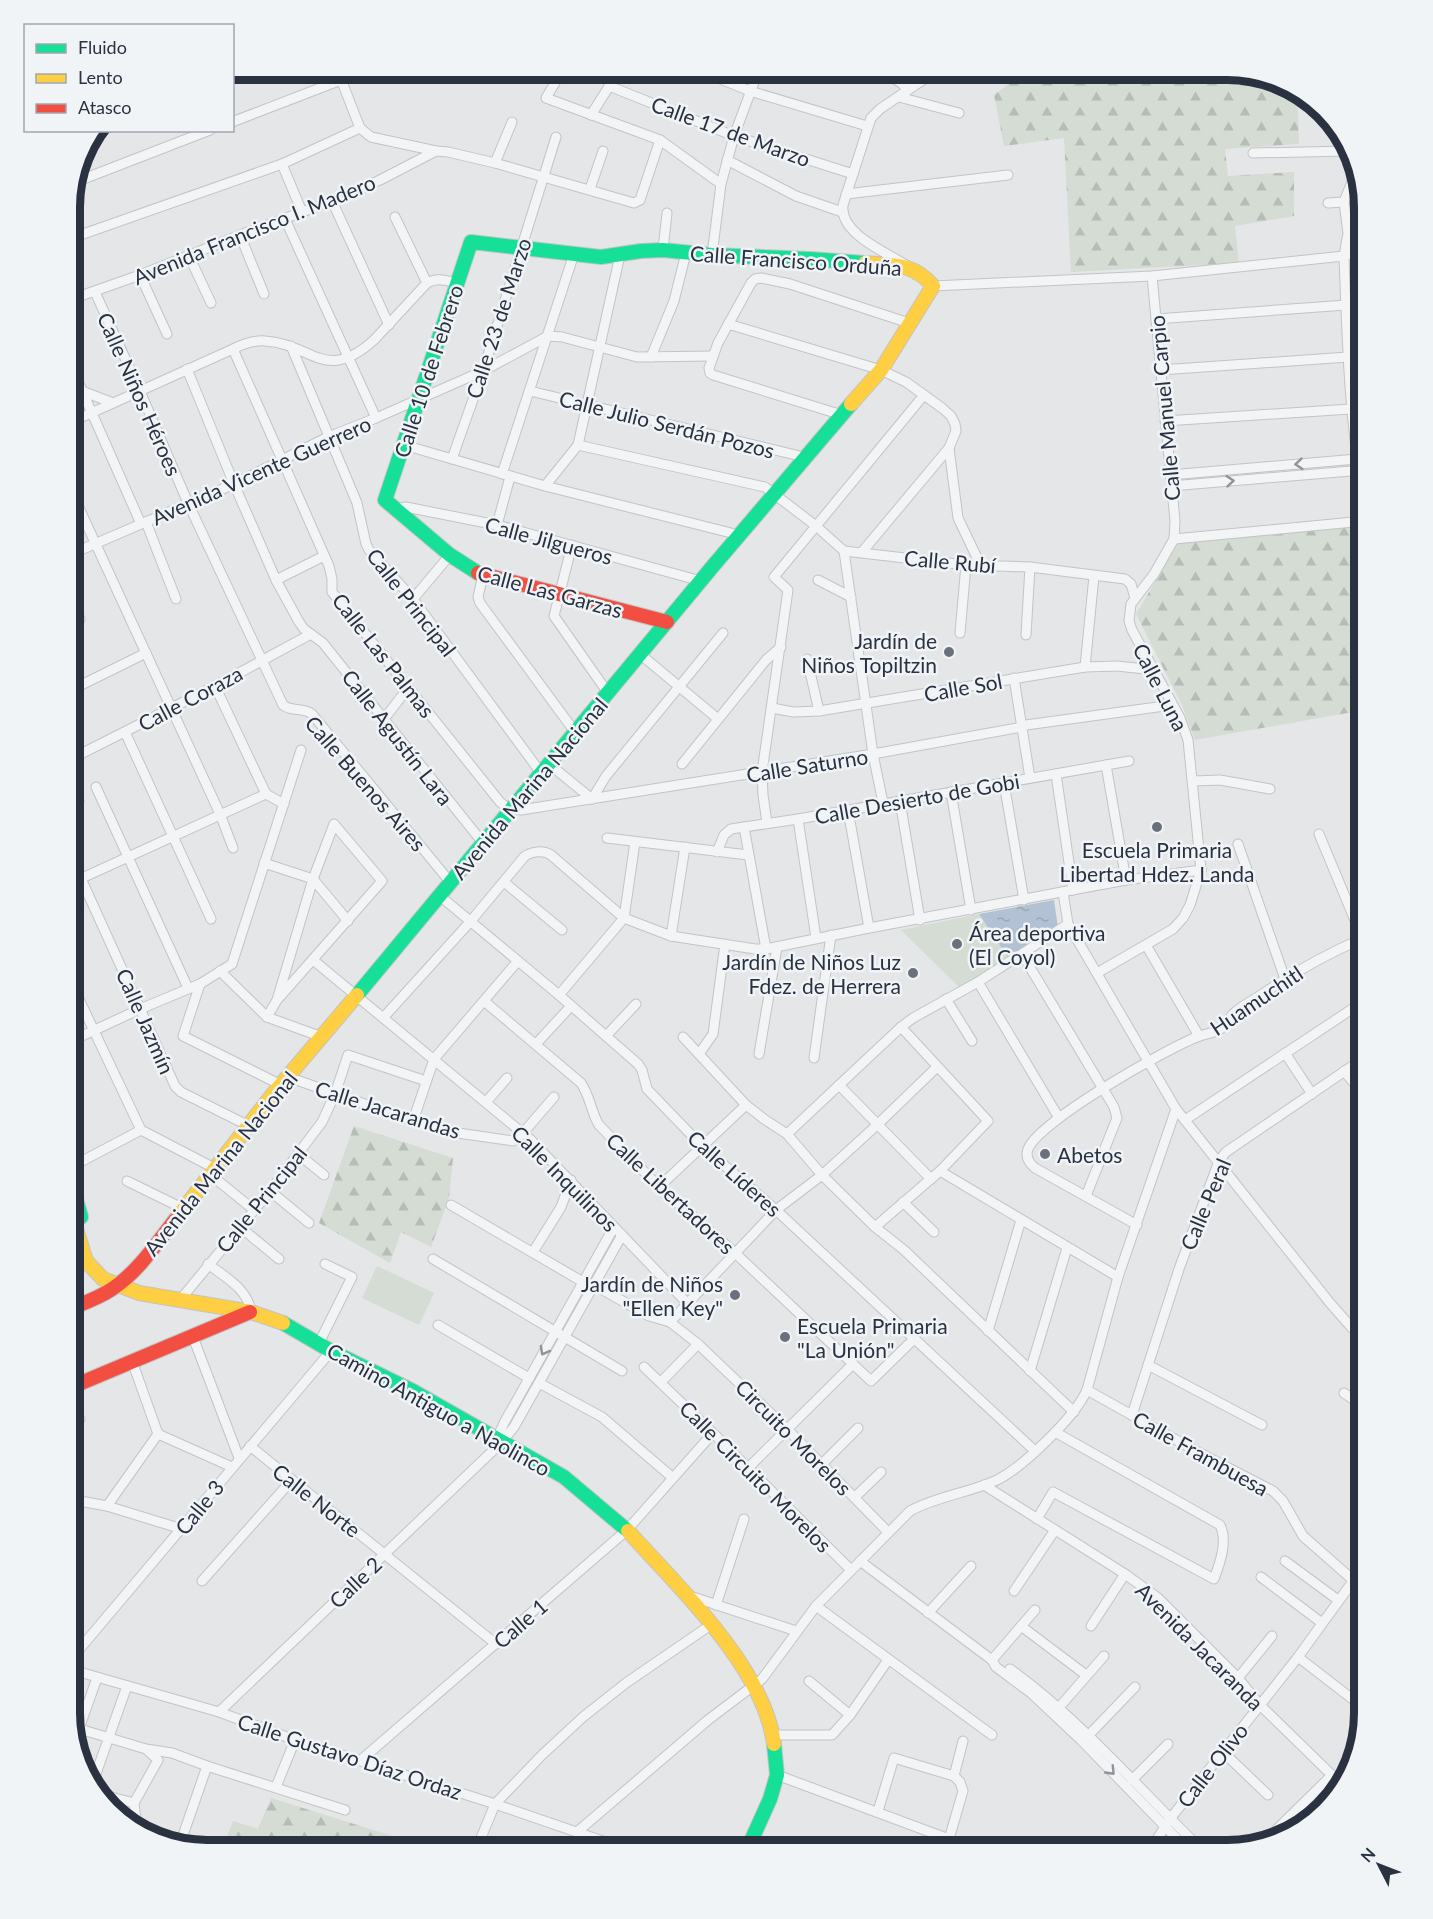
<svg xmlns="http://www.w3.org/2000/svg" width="1433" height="1919" font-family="Lato,sans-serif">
<defs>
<pattern id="forest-firs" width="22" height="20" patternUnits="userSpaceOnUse" patternTransform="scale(1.5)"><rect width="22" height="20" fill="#d4dcd4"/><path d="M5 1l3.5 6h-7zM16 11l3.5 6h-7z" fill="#b6bdb7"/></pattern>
<pattern id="water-ripples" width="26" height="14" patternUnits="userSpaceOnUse" patternTransform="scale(1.5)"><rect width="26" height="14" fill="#b2c1d3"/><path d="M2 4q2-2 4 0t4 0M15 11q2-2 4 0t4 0" fill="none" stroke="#99a6b6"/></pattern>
</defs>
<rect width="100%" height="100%" fill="#e4e6e8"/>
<g fill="url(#forest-firs)">
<polygon points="1028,69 1217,69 1218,83 1288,85 1297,90 1299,144 1225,149 1228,176 1294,172 1294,216 1235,226 1239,263 1071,272 1064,138 1004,146 994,95"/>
<polygon points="1364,524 1364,710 1195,740 1182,705 1136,614 1178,543"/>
<polygon points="354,1126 453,1158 449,1198 431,1247 401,1232 390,1263 319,1223"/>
<polygon points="271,1798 437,1850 222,1850 233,1821 258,1829"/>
</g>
<g fill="#d4dcd4">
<polygon points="979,914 1009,959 959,987 901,930"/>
<polygon points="377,1266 434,1293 419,1325 362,1298"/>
</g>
<polygon fill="url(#water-ripples)" points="1054,900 1058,928 1009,959 979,914"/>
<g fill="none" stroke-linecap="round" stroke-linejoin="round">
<g stroke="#c2c4c6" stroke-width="11">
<g id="street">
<polyline points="232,69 234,69"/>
<polyline points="337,69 360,128 371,137 436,151 448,152 495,163 634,203 640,200 660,140"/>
<polyline points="563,69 546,98 660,140 721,184"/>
<polyline points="696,69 750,91 867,126"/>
<path d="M863,71c15,4 38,5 44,20"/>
<polyline points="609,86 734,136 853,174"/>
<polyline points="899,97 959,113"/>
<polyline points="591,115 620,69"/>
<polyline points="232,122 341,80"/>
<polyline points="1253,153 1349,151"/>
<polyline points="727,160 796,196 842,212"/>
<polyline points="495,163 512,122"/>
<polyline points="282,164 302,212"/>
<path d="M1355,174l-11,28 4,31 -4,23c3,82 5,164 20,245"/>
<polyline points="73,183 210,130"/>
<polyline points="590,189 603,151"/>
<polyline points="846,194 1008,175"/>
<polyline points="332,201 389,325"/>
<polyline points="1328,203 1344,202"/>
<polyline points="395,217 427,283"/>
<polyline points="285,219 376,418"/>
<polyline points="240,235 264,294"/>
<polyline points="69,239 282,164 360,128"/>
<polyline points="1346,244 1364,241"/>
<polyline points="663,250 667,213"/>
<polyline points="712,255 721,184 734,136 759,69"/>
<polyline points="189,256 211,303"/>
<path d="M906,265c-21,-13 -67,-32 -63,-60l28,-87 9,-9 59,-40"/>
<polyline points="69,268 80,296"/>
<polyline points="140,275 167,334"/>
<polyline points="1152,276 1175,521 1174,539"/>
<polyline points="933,286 1152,276 1344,256 1356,252 1364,254"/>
<path d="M95,292l45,99 48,112 95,202c8,7 20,2 29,9l139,169"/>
<polyline points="69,300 140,275 240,235 332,201 380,180 436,151"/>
<polyline points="1156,319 1346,305 1364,306"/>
<polyline points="728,324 881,370 906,382 942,408 951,416 955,424 956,431 949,448 862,552"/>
<polyline points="291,346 357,503 366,544 369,550 413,599 541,773"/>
<polyline points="233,349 329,566 332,579 332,592 500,802 510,810"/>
<polyline points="651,357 674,301 686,253"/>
<polyline points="69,361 141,524"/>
<polyline points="187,369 234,484 276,580 299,622 304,629 323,643 483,843"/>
<polyline points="1160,370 1348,357"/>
<polyline points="69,386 113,403"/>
<polyline points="530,391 804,457"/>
<polyline points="842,415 713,375 710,373 709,368 718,343 751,283 755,279 761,278 790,284 909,323"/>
<polyline points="1165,421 1351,409"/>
<path d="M69,423l164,-74c10,-5 20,-9 32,-8 48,3 60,43 109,-1l53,-57c10,-6 20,-2 30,0"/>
<polyline points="404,445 545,486 739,535"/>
<polyline points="578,445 765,487 816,526 844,551 966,565 1030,567 1125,579 1131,584 1135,598"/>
<polyline points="949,448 958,518 981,566"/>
<polyline points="452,459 483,371 556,137"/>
<polyline points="502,474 574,254"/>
<polyline points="1170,475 1357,459"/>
<polyline points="69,486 220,814 233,848"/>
<polyline points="545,486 578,445 620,255"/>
<polyline points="1171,486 1363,470"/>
<polyline points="396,509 406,507 497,525 701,581"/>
<polyline points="146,522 176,599"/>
<polyline points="497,525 510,477"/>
<polyline points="1174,539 1364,521"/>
<polyline points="572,545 554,616 608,693"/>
<polyline points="844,551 873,754 883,803"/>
<polyline points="69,555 234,484 328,437 376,418 483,371 548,336 562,337 637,357 713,356"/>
<polyline points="483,575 478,597 480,603 575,732"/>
<polyline points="276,580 324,556"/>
<polyline points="818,580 851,597"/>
<polyline points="413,599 450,555"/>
<polyline points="69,630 77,626 80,619 69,594"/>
<polyline points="960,633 966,565"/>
<polyline points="1026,635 1030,567"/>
<polyline points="640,654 718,719"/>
<polyline points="807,659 819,711"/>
<polyline points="1085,667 1094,576"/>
<polyline points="1014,678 1030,778"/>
<polyline points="215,686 266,794 284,804"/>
<polyline points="69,691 146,653"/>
<polyline points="772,708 793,712 819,711 1085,667 1117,666 1154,670"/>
<polyline points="384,719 408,688"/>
<polyline points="1026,725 1172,705"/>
<polyline points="125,732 211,919"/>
<polyline points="69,760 215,686 311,634"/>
<polyline points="549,764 592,799"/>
<polyline points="682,764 766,660 781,647"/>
<polyline points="1106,765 1126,880"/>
<polyline points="1056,774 1073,890"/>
<polyline points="1193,781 1220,780 1270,789"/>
<polyline points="69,782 79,801"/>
<polyline points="1004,783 1024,900"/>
<polyline points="96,787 188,988"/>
<polyline points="951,792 971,910"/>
<polyline points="592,799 606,776 723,633"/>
<polyline points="900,801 920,920"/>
<polyline points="521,810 873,754 1022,727"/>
<polyline points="848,810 869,928"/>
<polyline points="798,819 816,938"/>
<polyline points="767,823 763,795 762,772 788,590 774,577 924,395"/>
<polyline points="744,827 766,949"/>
<polyline points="1319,834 1364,942"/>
<polyline points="607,838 748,855"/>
<polyline points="1238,844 1285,979"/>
<polyline points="69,852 175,1086 181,1092 249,1126"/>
<polyline points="717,852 724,835 731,829 798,819 1129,761"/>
<polyline points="264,863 313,879 348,921"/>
<polyline points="504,882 562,930"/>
<polyline points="69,884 266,794"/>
<polyline points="1063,892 1068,924 1176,1109 1330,1303 1352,1328 1364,1338"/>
<polyline points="440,896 559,995 638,1064 642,1070 647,1089 702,1146 776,1210 1035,1451"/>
<polyline points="671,936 685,847"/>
<polyline points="1146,945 1199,1036"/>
<polyline points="1022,954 1114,1107 1117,1118 1086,1196"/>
<polyline points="313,960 531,1140 688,1304"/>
<polyline points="220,971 267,1017 322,1037"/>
<polyline points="1097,973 1173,929 1183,918 1190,905 1201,870 1188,740 1180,718 1132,630 1129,621 1131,604 1154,574 1174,539"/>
<polyline points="69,978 141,1130 216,1169"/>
<polyline points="978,982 1059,1118"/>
<polyline points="200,984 183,1036 281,1085"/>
<polyline points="559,995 624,918 635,842"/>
<polyline points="946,999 972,1041"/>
<path d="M484,1001l97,82c9,13 10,29 18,42l60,62 76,66 136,128 44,-43"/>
<polyline points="267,1017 277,1000 313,879 334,824 382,881 277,1000"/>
<path d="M383,1018l87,-96 54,-65c7,-6 20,-7 27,-2l73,63 47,18 84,13h11l103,-21 257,-48 75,-10"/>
<polyline points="606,1036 636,1004"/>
<polyline points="683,1037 746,1105 764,1119 787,1134 822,1175 875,1227 904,1250 1074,1412"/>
<polyline points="69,1042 140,1009 200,984 232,964 301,750"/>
<polyline points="536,1044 571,1006"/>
<polyline points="1285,1053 1312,1094"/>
<polyline points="699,1054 713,1034 725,944"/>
<polyline points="759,1054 777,947"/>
<polyline points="814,1058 831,935"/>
<polyline points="1344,1071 1364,1095"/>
<polyline points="288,1077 413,1121 458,1133 513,1141 523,1133 554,1097"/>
<polyline points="839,1085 931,1179"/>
<polyline points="486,1102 507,1078"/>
<polyline points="1185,1120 1364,1001"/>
<polyline points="413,1121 434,1059 517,962"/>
<polyline points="787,1134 901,1027 913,1018 978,982 1068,924"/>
<polyline points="298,1154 324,1175"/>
<polyline points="69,1168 141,1130"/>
<polyline points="940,1171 1118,1277"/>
<polyline points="211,1175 254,1210"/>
<polyline points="127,1181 184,1209"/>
<polyline points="659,1187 746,1105"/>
<polyline points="270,1191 309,1223"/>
<polyline points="903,1202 934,1232"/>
<polyline points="451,1205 583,1282"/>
<path d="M1137,1225l-102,-57c-6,-5 -10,-11 -7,-19 11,-28 138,-100 169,-112 9,-4 18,-3 26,-10 4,-3 7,-10 11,-14 9,-8 21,-14 30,-20 32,-22 64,-40 100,-55"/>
<polyline points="240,1227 279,1259"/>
<polyline points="875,1227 940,1171 988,1121 901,1027"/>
<polyline points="533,1252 561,1207 571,1180"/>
<polyline points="433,1259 622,1371"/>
<path d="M208,1264c17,13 40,25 43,48"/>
<polyline points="594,1285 649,1316 670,1322 698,1344 786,1428 888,1532"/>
<polyline points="180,1300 270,1191 322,1122 335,1094 348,1055 426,1081"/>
<polyline points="670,1322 776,1210 822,1175 877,1125 937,1067"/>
<polyline points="438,1325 529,1378"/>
<polyline points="69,1327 72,1308"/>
<polyline points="988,1331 1021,1220"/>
<polyline points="193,1337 239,1458"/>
<polyline points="319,1343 352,1277 325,1264"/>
<polyline points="132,1361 158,1434 232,1467"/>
<polyline points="1148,1365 1262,1425"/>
<polyline points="644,1367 713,1433 851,1570"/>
<polyline points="1030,1371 1067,1248"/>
<polyline points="661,1382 698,1344"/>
<polyline points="539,1383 602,1417 673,1478"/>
<polyline points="1087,1390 1196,1451 1273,1491 1283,1501 1303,1536 1353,1580"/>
<polyline points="1344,1393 1364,1407"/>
<polyline points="1132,1415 1179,1269 1219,1161 1226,1152 1364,1058"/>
<polyline points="69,1432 80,1419 69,1410"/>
<polyline points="495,1443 504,1423 614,1227"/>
<polyline points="250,1446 496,1644"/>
<polyline points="822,1464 858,1428"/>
<polyline points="749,1467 853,1364"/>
<polyline points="984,1485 1125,1574 1158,1598 1238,1678 1259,1704 1342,1785"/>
<polyline points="855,1497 881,1472"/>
<polyline points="69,1499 107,1506 182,1529"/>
<polyline points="107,1506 158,1434"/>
<path d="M1037,1519l16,-27 161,87c6,-16 14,-38 6,-54l-165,-93"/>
<polyline points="860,1561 992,1660 996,1667 1031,1693 1082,1741 1188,1850"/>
<polyline points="1285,1561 1338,1600"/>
<polyline points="1261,1577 1322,1623"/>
<polyline points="202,1581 291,1481"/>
<polyline points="1014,1591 1055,1530"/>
<polyline points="687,1595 796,1631"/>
<polyline points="716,1605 744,1519"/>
<polyline points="816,1606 992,1735"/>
<polyline points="928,1613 971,1566"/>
<polyline points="1021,1626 1086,1675"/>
<polyline points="1091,1626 1125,1574"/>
<polyline points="1298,1657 1364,1708"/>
<polyline points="992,1660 1035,1610"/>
<path d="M69,1664l3,-6c87,-102 172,-205 259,-307"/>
<polyline points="69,1669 219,1712 295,1740 495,1804 629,1850"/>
<path d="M1010,1669c72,52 129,120 192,181"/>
<polyline points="1238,1678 1272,1636"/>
<polyline points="809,1681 850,1715"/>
<polyline points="219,1712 502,1442 514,1427 622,1235"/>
<polyline points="1055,1712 1104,1656"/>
<polyline points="73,1727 146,1749 172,1753 207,1766 345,1810"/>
<polyline points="773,1735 832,1735 850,1715 888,1660"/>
<polyline points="76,1737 97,1678"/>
<polyline points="1086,1738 1135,1687"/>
<polyline points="1223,1752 1268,1795"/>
<polyline points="361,1760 627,1530 713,1433"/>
<polyline points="777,1775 949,1839 966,1850"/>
<polyline points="1132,1780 1168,1744"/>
<polyline points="92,1785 127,1686"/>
<polyline points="276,1787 295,1740"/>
<polyline points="100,1794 134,1803"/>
<polyline points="878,1811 894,1758 954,1776"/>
<polyline points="137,1830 134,1803 158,1760 148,1751"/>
<path d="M577,1832l131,-112 54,-41 54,-73 94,-95c27,-15 59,-18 87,-31 26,-13 78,-63 90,-90l31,-113 58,-168"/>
<polyline points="949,1839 963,1791 960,1782 954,1776 963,1741"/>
<polyline points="1267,1839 1332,1775"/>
<polyline points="180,1844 207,1766"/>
<polyline points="476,1850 495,1804 542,1755 583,1717 626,1683 712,1624"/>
<polyline points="1150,1850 1170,1819 1298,1657 1364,1566"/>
</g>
</g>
<g stroke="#c2c4c6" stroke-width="16">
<g id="fast">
<polyline points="478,573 450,555 385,500 471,242 601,257 641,251 663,250 712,255 810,259 865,263"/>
<polyline points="357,995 713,566 851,404"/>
<polyline points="69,1174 81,1217"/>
<polyline points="283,1323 331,1351 413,1391 564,1477 628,1531"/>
<polyline points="747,1850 770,1799 777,1775 774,1744"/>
</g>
</g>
<g stroke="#c2c4c6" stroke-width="16">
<g id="slow">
<path d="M851,404l30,-34 52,-84c-21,-24 -39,-20 -68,-23"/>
<polyline points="69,1206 86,1261 103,1279 139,1293 251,1312 283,1323"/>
<polyline points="175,1220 273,1094 357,995"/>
<path d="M628,1531c50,56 136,136 146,213"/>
</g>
</g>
<g stroke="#c2c4c6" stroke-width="16">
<g id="jam">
<polyline points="478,573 667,622"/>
<path d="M69,1309c15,-6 30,-11 43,-20 26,-17 44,-45 63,-69"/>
<polyline points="69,1388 250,1312"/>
</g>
</g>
<use href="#street" stroke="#f2f4f5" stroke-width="9"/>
<use href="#fast" stroke="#16e098" stroke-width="14"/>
<use href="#slow" stroke="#ffcf43" stroke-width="14"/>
<use href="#jam" stroke="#f24e42" stroke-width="14"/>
</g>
<defs><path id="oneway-chevron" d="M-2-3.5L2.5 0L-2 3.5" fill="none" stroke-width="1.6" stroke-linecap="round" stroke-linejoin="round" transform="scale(1.5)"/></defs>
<g stroke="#8e939c">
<use href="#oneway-chevron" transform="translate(1299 464) rotate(175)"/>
<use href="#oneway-chevron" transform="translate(1230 481) rotate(-5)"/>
<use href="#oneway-chevron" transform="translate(544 1351) rotate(119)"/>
<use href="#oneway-chevron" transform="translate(1111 1771) rotate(46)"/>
</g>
<g fill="#6b717c" stroke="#f1f4f7" stroke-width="2">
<circle cx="949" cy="652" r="6"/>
<circle cx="1157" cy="827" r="6"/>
<circle cx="957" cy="944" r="6"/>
<circle cx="913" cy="973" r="6"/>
<circle cx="1045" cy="1154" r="6"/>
<circle cx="735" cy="1295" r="6"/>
<circle cx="785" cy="1337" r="6"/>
</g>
<g text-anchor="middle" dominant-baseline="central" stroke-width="5" stroke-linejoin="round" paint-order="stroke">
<g font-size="21" fill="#2a3242" stroke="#f1f4f7">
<text transform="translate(731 131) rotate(20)">Calle 17 de Marzo</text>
<text transform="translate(254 229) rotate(-22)">Avenida Francisco I. Madero</text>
<text transform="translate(796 260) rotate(4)">Calle Francisco Orduña</text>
<text transform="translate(498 318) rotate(-72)">Calle 23 de Marzo</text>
<text transform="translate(428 371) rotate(-72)">Calle 10 de Febrero</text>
<text transform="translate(140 394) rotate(66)">Calle Niños Héroes</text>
<text transform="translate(1164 408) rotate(-95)">Calle Manuel Carpio</text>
<text transform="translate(667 424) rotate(14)">Calle Julio Serdán Pozos</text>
<text transform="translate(261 470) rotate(-24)">Avenida Vicente Guerrero</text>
<text transform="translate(549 540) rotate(15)">Calle Jilgueros</text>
<text transform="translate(950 561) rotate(5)">Calle Rubí</text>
<text transform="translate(550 591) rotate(15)">Calle Las Garzas</text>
<text transform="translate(412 602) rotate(52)">Calle Principal</text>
<text transform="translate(384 655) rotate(52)">Calle Las Palmas</text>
<text transform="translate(963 687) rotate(-10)">Calle Sol</text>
<text transform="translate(1161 687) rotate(63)">Calle Luna</text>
<text transform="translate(190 698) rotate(-28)">Calle Coraza</text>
<text transform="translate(398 737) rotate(52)">Calle Agustín Lara</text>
<text transform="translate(807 765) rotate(-9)">Calle Saturno</text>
<text transform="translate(366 783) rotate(49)">Calle Buenos Aires</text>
<text transform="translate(529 788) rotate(-50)">Avenida Marina Nacional</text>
<text transform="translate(917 798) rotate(-10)">Calle Desierto de Gobi</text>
<text transform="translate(1256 1000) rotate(-34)">Huamuchitl</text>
<text transform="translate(146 1021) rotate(66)">Calle Jazmín</text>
<text transform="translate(388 1109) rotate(17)">Calle Jacarandas</text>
<text transform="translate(220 1163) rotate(-51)">Avenida Marina Nacional</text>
<text transform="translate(735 1173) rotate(42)">Calle Líderes</text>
<text transform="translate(565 1178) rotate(45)">Calle Inquilinos</text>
<text transform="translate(671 1193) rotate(43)">Calle Libertadores</text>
<text transform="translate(261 1199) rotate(-51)">Calle Principal</text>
<text transform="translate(1205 1204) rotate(-67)">Calle Peral</text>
<text transform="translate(439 1409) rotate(29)">Camino Antiguo a Naolinco</text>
<text transform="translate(794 1437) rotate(45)">Circuito Morelos</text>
<text transform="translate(1201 1453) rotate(29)">Calle Frambuesa</text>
<text transform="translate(756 1476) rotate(45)">Calle Circuito Morelos</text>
<text transform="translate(317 1500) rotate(38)">Calle Norte</text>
<text transform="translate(199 1507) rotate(-51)">Calle 3</text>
<text transform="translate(355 1582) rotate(-44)">Calle 2</text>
<text transform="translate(520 1623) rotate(-41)">Calle 1</text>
<text transform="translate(1200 1646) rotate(45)">Avenida Jacaranda</text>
<text transform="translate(350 1756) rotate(18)">Calle Gustavo Díaz Ordaz</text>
<text transform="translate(1212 1765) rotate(-52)">Calle Olivo</text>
</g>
<g font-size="21" fill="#2a3242" stroke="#f1f4f7" text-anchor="end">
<text x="937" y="640">Jardín de<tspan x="937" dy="24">Niños Topiltzin</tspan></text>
<text x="1157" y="849" text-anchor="middle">Escuela Primaria<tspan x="1157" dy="24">Libertad Hdez. Landa</tspan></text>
<text x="969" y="932" text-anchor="start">Área deportiva<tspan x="969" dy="24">(El Coyol)</tspan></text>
<text x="901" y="961">Jardín de Niños Luz<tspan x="901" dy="24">Fdez. de Herrera</tspan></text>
<text x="1057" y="1154" text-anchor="start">Abetos</text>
<text x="723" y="1283">Jardín de Niños<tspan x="723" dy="24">"Ellen Key"</tspan></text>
<text x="797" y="1325" text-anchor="start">Escuela Primaria<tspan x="797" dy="24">"La Unión"</tspan></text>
</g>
</g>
<path d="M0 0H1433V1919H0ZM207 80H1227A127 127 0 0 1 1354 207V1713A127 127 0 0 1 1227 1840H207A127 127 0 0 1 80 1713V207A127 127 0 0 1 207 80Z" fill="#f1f4f7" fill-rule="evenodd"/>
<path fill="none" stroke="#2a3242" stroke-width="8" d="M207 80H1227A127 127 0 0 1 1354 207V1713A127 127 0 0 1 1227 1840H207A127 127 0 0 1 80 1713V207A127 127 0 0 1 207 80Z"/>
<rect x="24" y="24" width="210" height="108" fill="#f1f4f7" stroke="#a1a6af" stroke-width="1.5"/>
<rect x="36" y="44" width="30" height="9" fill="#16e098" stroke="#a1a6af" stroke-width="1.5"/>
<text x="78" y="54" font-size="18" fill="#2a3242">Fluido</text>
<rect x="36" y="74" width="30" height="9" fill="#ffcf43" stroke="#a1a6af" stroke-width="1.5"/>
<text x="78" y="84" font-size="18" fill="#2a3242">Lento</text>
<rect x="36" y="104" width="30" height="9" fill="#f24e42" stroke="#a1a6af" stroke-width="1.5"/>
<text x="78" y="114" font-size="18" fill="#2a3242">Atasco</text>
<g transform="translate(1379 1865) rotate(312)" stroke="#f1f4f7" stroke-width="4.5" paint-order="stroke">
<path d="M0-4.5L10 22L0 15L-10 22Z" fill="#2a3242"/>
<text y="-9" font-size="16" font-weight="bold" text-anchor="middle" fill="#2a3242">N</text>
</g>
</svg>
